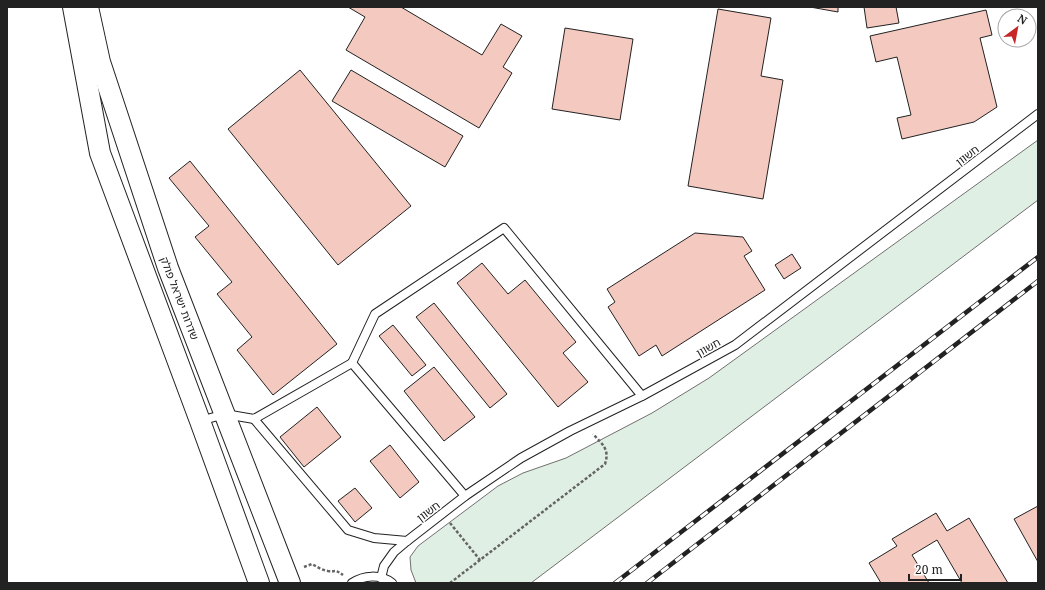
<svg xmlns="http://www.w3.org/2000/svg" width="1045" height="590" font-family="'Noto Serif','Noto Sans Hebrew',serif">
<rect width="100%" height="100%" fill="#fff"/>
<polygon fill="#e0efe3" stroke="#6f6f6f" points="1038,140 1038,200 531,583 416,583 411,570 410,557 418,546 498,486 523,473 566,458 652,413 709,378"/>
<g fill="#f3c9c0" stroke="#222">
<polygon points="348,7 401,7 482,55 501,24 522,36 503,67 512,73 479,128 346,50 365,17"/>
<polygon points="810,7 838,7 838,12"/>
<polygon points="864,7 896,7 899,23 867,28"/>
<polygon points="718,9 771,18 761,76 783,80 763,199 688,186"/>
<polygon points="986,10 992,35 980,38 997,107 974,122 902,139 897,118 911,115 897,57 876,62 870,36"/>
<polygon points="565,28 633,39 620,120 552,109"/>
<polygon points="300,70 411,206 338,265 228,129"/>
<polygon points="351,70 463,136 445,167 332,101"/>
<polygon points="190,161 337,344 273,395 237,350 252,337 217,294 232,282 195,237 209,226 169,178"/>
<polygon points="695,233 743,237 752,251 744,256 765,290 662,356 656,345 639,356 608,307 615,302 607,289"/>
<polygon points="792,254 801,268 784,279 775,265"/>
<polygon points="482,263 508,294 525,280 576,342 563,353 588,382 558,407 457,283"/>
<polygon points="434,303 507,394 490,408 416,317"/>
<polygon points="393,325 426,365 412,376 379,336"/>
<polygon points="434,367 475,417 444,441 404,391"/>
<polygon points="317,407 341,437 304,467 280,437"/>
<polygon points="390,445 419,482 400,498 370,461"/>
<polygon points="355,488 372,508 355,522 338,501"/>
<polygon points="1038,506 1038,562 1014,519"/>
<polygon points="936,513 947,531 969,518 1008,583 962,583 937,540 912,555 929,583 881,583 869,563 897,546 892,539"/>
</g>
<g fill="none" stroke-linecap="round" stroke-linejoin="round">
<g stroke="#222" stroke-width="10">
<g id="service">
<polyline points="352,363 375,314 504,228 642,396"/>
<polyline points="254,419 348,530 374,538 407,541"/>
<polyline points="200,421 225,414 254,419 352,363 465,496"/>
<polyline points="381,578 384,566 394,552 407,541 465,496 521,458 570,431 642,396 735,345 1038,114"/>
<path d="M352,583c12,-8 28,-9 40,0"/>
</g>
</g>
<g stroke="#222" stroke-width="22">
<g id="tertiary">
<polyline points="73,7 100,153 200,421 259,583"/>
<polyline points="88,7 100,62 168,268 290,583"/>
</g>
</g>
<g stroke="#646464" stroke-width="2.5" stroke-dasharray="3 2" stroke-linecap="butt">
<polyline points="450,523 480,560"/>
<path d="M304,567l8,-3c5,3 10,6 16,7 8,1 7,-2 15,4"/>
<path d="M450,583l155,-119c5,-15 -3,-20 -12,-30"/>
</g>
<use href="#service" stroke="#fff" stroke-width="8"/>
<use href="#tertiary" stroke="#fff" stroke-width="20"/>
<g stroke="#222" stroke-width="4.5">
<g id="rail">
<polyline points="615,583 1038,257"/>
<polyline points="647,583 1038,281"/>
</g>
</g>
<use href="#rail" stroke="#fff" stroke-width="3" stroke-dasharray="9" stroke-linecap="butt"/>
</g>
<g text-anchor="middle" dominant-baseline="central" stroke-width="3" stroke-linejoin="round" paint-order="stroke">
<g font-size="11" fill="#222" stroke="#fff">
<text transform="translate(967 155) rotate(-37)">חשוון</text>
<text transform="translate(180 298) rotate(69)">שדרות ישראל פולק</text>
<text transform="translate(708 347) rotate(-29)">חשוון</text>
<text transform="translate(428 511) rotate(-37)">חשוון</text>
</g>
</g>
<rect width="1045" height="590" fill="none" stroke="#222222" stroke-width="16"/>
<g transform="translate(1017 28) rotate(32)"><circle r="19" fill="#ffffff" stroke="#a7a7a7"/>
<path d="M0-3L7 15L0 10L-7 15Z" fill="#c62828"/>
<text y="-6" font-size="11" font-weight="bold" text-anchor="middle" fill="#222222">N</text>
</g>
<path d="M909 574v6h52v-6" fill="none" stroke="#222222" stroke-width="2"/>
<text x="915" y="574" font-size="12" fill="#222222" stroke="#ffffff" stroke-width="3" paint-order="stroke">20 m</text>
</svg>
